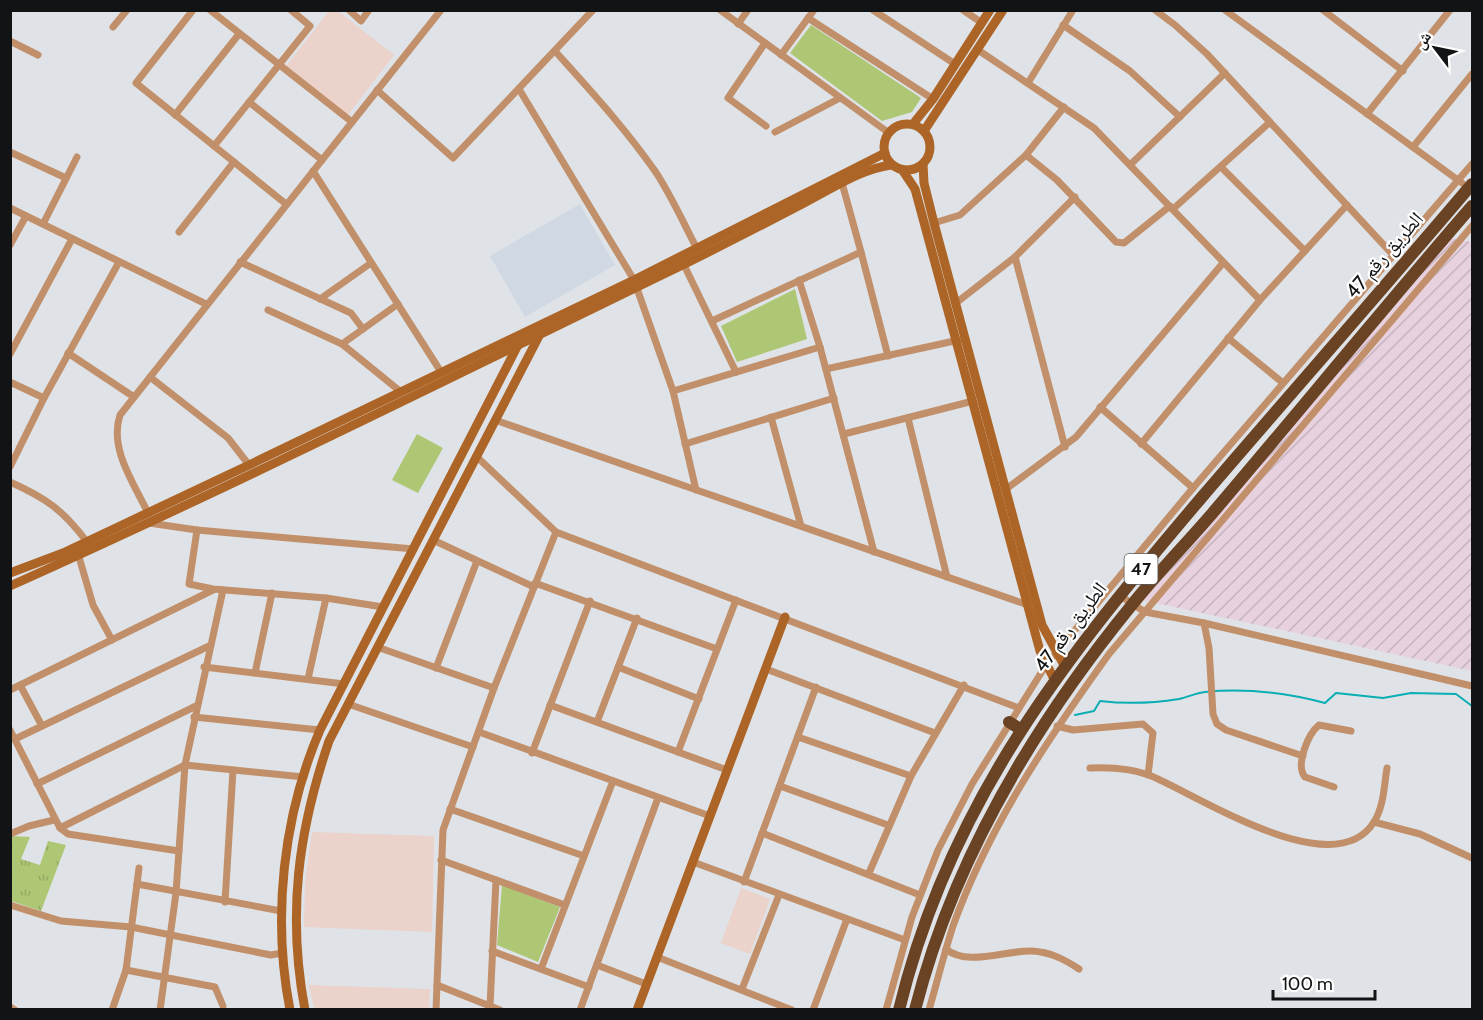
<svg xmlns="http://www.w3.org/2000/svg" width="1483" height="1020" font-family="Cabin,'Noto Naskh Arabic',sans-serif">
<defs>
<pattern id="industrial-furrows" width="10" height="10" patternUnits="userSpaceOnUse" patternTransform="scale(1.5)"><rect width="10" height="10" fill="#e7d1de"/><path d="M-1 1l2-2M0 10L10 0M9 11l2-2" fill="none" stroke="#c5b3be"/></pattern>
<pattern id="grass-tufts" width="24" height="20" patternUnits="userSpaceOnUse" patternTransform="scale(1.5)"><rect width="24" height="20" fill="#adc775"/><path d="M3 7l-1-3M5 7V3M7 7l1-3M15 17l-1-3M17 17v-4M19 17l1-3" fill="none" stroke="#94aa64"/></pattern>
</defs>
<rect width="100%" height="100%" fill="#dfe3e7"/>
<polygon fill="#d0d9e3" points="580,204 615,265 525,317 490,256"/>
<polygon fill="url(#industrial-furrows)" points="1444,237 1472,242 1472,671 1137,599"/>
<g fill="#ebd2ca">
<polygon points="329,11 338,11 394,55 347,116 286,66"/>
<polygon points="312,832 434,836 432,932 304,927 305,882"/>
<polygon points="741,888 770,899 750,954 721,943"/>
<polygon points="309,985 430,989 429,1009 314,1009"/>
</g>
<polygon fill="url(#grass-tufts)" points="11,836 30,837 21,859 40,865 48,841 66,845 41,911 11,901"/>
<g fill="#adc775">
<polygon points="811,25 921,98 912,112 882,121 790,53"/>
<polygon points="795,289 807,339 737,362 721,326"/>
<polygon points="417,434 443,448 418,493 392,480"/>
<polygon points="502,885 560,907 538,962 497,945"/>
</g>
<g fill="none" stroke-linecap="round" stroke-linejoin="round">
<path stroke="#0aaeb4" stroke-width="2" d="M1075,715l19,-4 6,-10c25,3 54,2 79,-2 9,-2 17,-6 26,-7 39,-4 82,1 120,11l11,-10 47,5 28,-5 45,1 16,12"/>
<g stroke="#c1906b" stroke-width="7">
<polyline points="193,10 136,83 286,204"/>
<polyline points="210,10 352,122"/>
<polyline points="349,10 361,21 369,10"/>
<polyline points="720,10 889,133"/>
<polyline points="873,10 955,64"/>
<polyline points="963,10 982,23"/>
<polyline points="1155,10 1175,25 1207,54 1393,255"/>
<polyline points="1225,10 1462,183"/>
<polyline points="1323,10 1403,71"/>
<polyline points="808,18 933,99"/>
<polyline points="738,24 748,10"/>
<polyline points="1063,25 1130,71 1180,117"/>
<polyline points="113,27 127,10"/>
<polyline points="10,41 38,55"/>
<polyline points="765,43 728,98 766,126"/>
<polyline points="978,50 1094,128 1260,300"/>
<path d="M555,51c35,39 70,77 100,120 16,24 28,51 41,76"/>
<polyline points="781,55 814,10"/>
<polyline points="1028,83 1073,10"/>
<polyline points="519,89 634,280 673,391 696,490"/>
<polyline points="377,90 453,158 593,10"/>
<polyline points="249,102 322,160"/>
<polyline points="1367,114 1450,10"/>
<polyline points="175,115 239,34"/>
<polyline points="775,132 840,98"/>
<polyline points="214,146 310,26 291,10"/>
<polyline points="1413,147 1472,74"/>
<polyline points="10,152 66,178"/>
<polyline points="1026,155 1057,180 1116,242 1124,243 1170,206"/>
<polyline points="1131,164 1225,73"/>
<polyline points="1221,167 1305,251"/>
<polyline points="313,171 441,372"/>
<polyline points="10,208 206,304"/>
<polyline points="1173,209 1270,122"/>
<polyline points="934,223 960,215 1026,155 1064,107"/>
<polyline points="43,224 77,157"/>
<polyline points="179,232 234,162"/>
<polyline points="10,245 26,216"/>
<polyline points="861,252 888,356"/>
<polyline points="1015,257 1065,447"/>
<polyline points="240,262 351,313 363,329"/>
<polyline points="684,265 736,372"/>
<polyline points="799,280 820,347 874,552"/>
<polyline points="320,299 371,263"/>
<polyline points="956,303 1015,257 1075,197"/>
<polyline points="268,310 342,344 401,392"/>
<polyline points="712,321 861,252 842,183"/>
<polyline points="1228,338 1283,383"/>
<polyline points="342,344 398,304"/>
<polyline points="68,353 134,397"/>
<polyline points="10,354 72,239"/>
<polyline points="826,369 959,340"/>
<polyline points="150,377 228,438 249,465"/>
<polyline points="10,382 44,398"/>
<polyline points="673,391 820,347"/>
<polyline points="1100,407 1193,488"/>
<polyline points="771,417 801,526"/>
<polyline points="908,418 947,577"/>
<polyline points="495,420 1028,605"/>
<polyline points="844,434 973,401"/>
<polyline points="685,444 834,398"/>
<polyline points="1141,444 1260,300 1347,205"/>
<polyline points="476,456 556,532 1019,708"/>
<polyline points="10,467 44,398 119,262"/>
<path d="M10,482c36,16 53,28 77,60"/>
<polyline points="1006,489 1076,437 1223,263"/>
<path d="M147,511c-14,-29 -38,-63 -27,-96l321,-405"/>
<polyline points="149,523 197,530 414,549"/>
<polyline points="197,530 189,584 213,589 326,598 383,607"/>
<polyline points="433,540 534,587"/>
<polyline points="79,557 93,605 112,640"/>
<polyline points="535,583 717,649"/>
<polyline points="1119,595 1145,612 1204,623 1472,686"/>
<polyline points="1204,623 1209,648 1213,714 1217,724 1226,730 1303,756"/>
<polyline points="377,647 494,688"/>
<polyline points="204,667 344,684"/>
<polyline points="618,667 699,699"/>
<polyline points="436,668 477,561"/>
<polyline points="766,669 935,733"/>
<polyline points="255,673 272,593"/>
<polyline points="308,679 326,598"/>
<polyline points="20,685 42,726"/>
<polyline points="10,690 213,590"/>
<polyline points="348,704 473,747"/>
<polyline points="550,705 727,770"/>
<polyline points="194,717 320,730"/>
<polyline points="597,722 637,618"/>
<polyline points="1057,726 1073,730 1143,724 1153,733 1148,775"/>
<polyline points="10,730 60,828 185,765 304,777"/>
<polyline points="479,732 710,816"/>
<polyline points="798,737 911,776"/>
<polyline points="15,739 209,646"/>
<polyline points="678,752 736,600"/>
<polyline points="532,753 590,601"/>
<path d="M1090,768c20,-1 40,0 59,7 49,20 185,111 225,47 10,-16 10,-36 13,-54"/>
<polyline points="37,784 196,706"/>
<polyline points="780,786 888,825"/>
<path d="M1334,787l-29,-10c-10,-12 3,-43 14,-52l32,6"/>
<polyline points="450,809 584,856"/>
<polyline points="1374,822 1420,834 1472,858"/>
<polyline points="60,828 68,834 179,851"/>
<polyline points="762,833 920,895"/>
<polyline points="10,834 29,826 54,820"/>
<polyline points="441,860 565,905"/>
<polyline points="693,862 905,940"/>
<polyline points="869,873 911,776 964,685"/>
<polyline points="744,882 816,687"/>
<polyline points="137,884 281,911"/>
<polyline points="225,902 233,770"/>
<polyline points="10,905 61,921 131,927 271,955 282,953"/>
<path d="M946,949c21,18 60,1 86,2 18,1 32,8 47,18"/>
<polyline points="492,951 589,987"/>
<polyline points="657,957 792,1010"/>
<polyline points="597,965 646,984"/>
<polyline points="541,969 613,781"/>
<polyline points="126,970 215,987 223,1006"/>
<polyline points="437,985 500,1010"/>
<polyline points="742,989 779,895"/>
<polyline points="490,1006 496,880"/>
<polyline points="10,1007 15,1010"/>
<polyline points="112,1010 126,970 139,868"/>
<polyline points="160,1010 176,893 185,765 223,590"/>
<polyline points="436,1010 443,830 494,688 556,532"/>
<polyline points="580,1010 658,798"/>
<polyline points="813,1010 847,919"/>
<polyline points="886,1010 912,917 938,850 972,784 1046,665 1193,488 1472,164"/>
<path d="M929,1010c8,-28 15,-56 24,-84 36,-100 94,-186 156,-272l363,-428"/>
</g>
<g stroke="#ad6527" stroke-width="9">
<circle cx="907" cy="147" r="23"/>
<polyline points="913,124 933,99 990,10"/>
<polyline points="924,131 1003,10"/>
<polyline points="923,164 924,183 934,223 1042,625 1064,665"/>
<polyline points="903,171 915,189 1040,651 1054,679"/>
<polyline points="10,573 63,553 249,465 634,280 885,153"/>
<path d="M10,586c221,-99 438,-207 656,-313 48,-23 94,-47 140,-71 27,-14 55,-33 85,-37"/>
<path d="M290,1010c-18,-93 -7,-194 30,-280l199,-387"/>
<path d="M305,1010c-18,-96 -7,-178 24,-269l210,-405"/>
<polyline points="637,1010 785,617"/>
</g>
<g stroke="#6a4324" stroke-width="12">
<polyline points="1009,722 1020,729"/>
<path d="M899,1010c51,-210 167,-353 303,-513 90,-105 181,-208 270,-313"/>
<path d="M915,1010c38,-150 119,-285 216,-404 27,-34 57,-64 85,-97 86,-101 170,-204 256,-303"/>
</g>
</g>
<g text-anchor="middle" dominant-baseline="central" stroke-width="4.5" stroke-linejoin="round" paint-order="stroke">
<rect fill="#fff" stroke="#585a5a" stroke-width="1.5" x="1124.5" y="554" width="33" height="30" rx="4.5"/>
<g font-size="18" font-weight="bold" fill="#111314">
<text x="1141" y="569">47</text>
</g>
<g font-size="20" fill="#111314" stroke="#fff">
<text transform="translate(1384 255) rotate(-49)">الطريق رقم 47</text>
<text transform="translate(1070 627) rotate(-53)">الطريق رقم 47</text>
</g>
</g>
<rect width="1483" height="1020" fill="none" stroke="#111314" stroke-width="24"/>
<g transform="translate(1435 48) rotate(302)" stroke="#ffffff" stroke-width="4.5" paint-order="stroke">
<path d="M0-4.5L10 22L0 15L-10 22Z" fill="#111314"/>
<text y="-9" font-size="16" font-weight="bold" text-anchor="middle" fill="#111314">ش</text>
</g>
<path d="M1273 990v9h102v-9" fill="none" stroke="#111314" stroke-width="3"/>
<text x="1282" y="990" font-size="18" fill="#111314" stroke="#ffffff" stroke-width="4.5" paint-order="stroke">100 m</text>
</svg>
